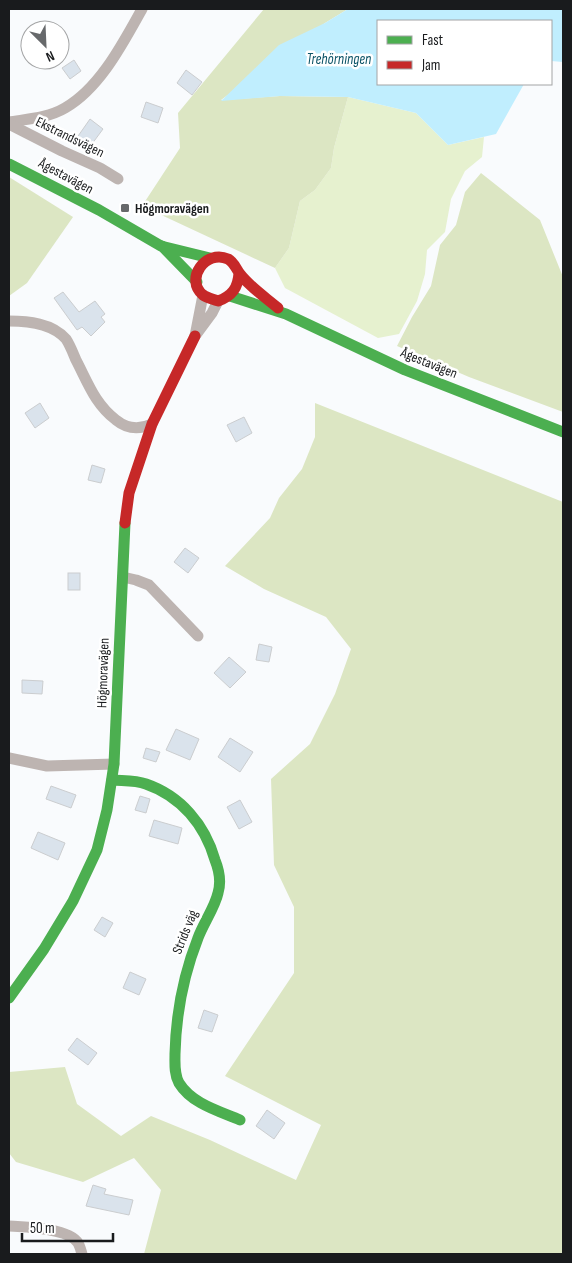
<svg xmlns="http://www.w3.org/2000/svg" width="572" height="1263" font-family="'Sofia Sans Condensed',sans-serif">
<rect width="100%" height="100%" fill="#f9fbfd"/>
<polygon fill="#e6f1cf" points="348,97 416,113 448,145 484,137 482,157 465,171 451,199 445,232 427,250 425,274 417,301 399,334 378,338 285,288 275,268 289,248 300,201 315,190 331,168 334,148"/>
<g fill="#dce6c3">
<polygon points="264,9 348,9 325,23 221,100 280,96 348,97 334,148 331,168 315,190 300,201 289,248 275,268 142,206 180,148 178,113"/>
<polygon points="481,173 540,220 563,277 563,412 469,377 397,346 412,317 431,286 440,245 456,225 465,192"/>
<polygon points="9,177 73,217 27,283 9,296"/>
<polygon points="315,403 563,502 563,1254 144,1254 161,1190 134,1158 83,1182 16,1162 9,1153 9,1072 65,1067 77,1104 121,1136 151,1116 210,1140 296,1180 321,1125 225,1076 294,973 294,907 274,865 271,779 310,744 335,694 351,649 326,617 264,589 225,566 270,518 279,498 302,469 315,437"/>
</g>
<polygon fill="#c0eefe" points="348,9 563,9 563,62 551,61 551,21 378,21 378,84 524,84 496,134 448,145 416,113 348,97 280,96 221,101 279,45 325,23"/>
<g fill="#dae3ec" stroke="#cbcdcf">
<polygon points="74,60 81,71 70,79 62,68"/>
<polygon points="186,70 202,82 192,95 177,83"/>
<polygon points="146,102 163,108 158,123 141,117"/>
<polygon points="90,119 103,129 89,148 76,139"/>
<polygon points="63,292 79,312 95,301 105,314 101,317 105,322 91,336 82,327 77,330 54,298"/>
<polygon points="40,403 49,418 35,428 25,413"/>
<polygon points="244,417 252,433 236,442 227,425"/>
<polygon points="92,465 105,469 101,483 88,480"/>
<polygon points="185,548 199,558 188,573 174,562"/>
<rect x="68" y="573" width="12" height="17"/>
<polygon points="259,644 272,647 269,662 256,660"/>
<polygon points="229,657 246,672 230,688 214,673"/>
<polygon points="22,680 43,681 42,694 22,693"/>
<polygon points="176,729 199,739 190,760 166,750"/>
<polygon points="230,738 253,752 240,772 218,757"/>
<polygon points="146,748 160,752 156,762 143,758"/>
<polygon points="51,786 76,795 71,808 46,799"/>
<polygon points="140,796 150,799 146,813 135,810"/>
<polygon points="240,800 252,822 239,829 227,807"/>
<polygon points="154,820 182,828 178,844 149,836"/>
<polygon points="38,832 65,843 58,860 31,848"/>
<polygon points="102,917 113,923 105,937 94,930"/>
<polygon points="130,972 146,979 139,995 123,988"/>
<polygon points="204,1010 218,1015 212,1032 198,1028"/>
<polygon points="77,1038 97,1053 88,1065 68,1050"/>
<polygon points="267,1110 285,1123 274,1139 256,1126"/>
<polygon points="93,1185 106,1189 104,1194 133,1200 129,1215 86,1206"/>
</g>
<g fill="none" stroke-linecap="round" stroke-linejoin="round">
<g stroke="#bdb4b1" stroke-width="11">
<path d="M9,122c18,-3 39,-4 56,-14 35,-20 58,-65 77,-99"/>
<polyline points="9,124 62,151 100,168 118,179"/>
<polyline points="203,295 195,336 212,313 218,301"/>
<path d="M9,321c19,0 43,2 57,18 4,6 7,14 10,21 12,23 19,44 40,60 11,9 23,10 36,4"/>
<polyline points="123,577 136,580 149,585 198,636"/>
<polyline points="9,758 47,766 114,764"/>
<path d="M9,1226c16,1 60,2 69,17 2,3 3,8 4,11"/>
</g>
<g stroke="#4caf50" stroke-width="11">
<polyline points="9,164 99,210 161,246 210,258"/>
<polyline points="162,246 197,282"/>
<polyline points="230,296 286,314 405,370 563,432"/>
<path d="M112,780c11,1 23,0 34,4 35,12 59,41 69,76 4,10 6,23 3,33 -3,14 -15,31 -20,45 -15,38 -22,75 -23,116 0,9 -1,20 4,29 13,21 40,28 61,37"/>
<polyline points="9,998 44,949 73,901 97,850 107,810 114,764 125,523"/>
</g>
<g stroke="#c62828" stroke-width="11">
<path d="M239,273c-1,15 -7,23 -21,28 -5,-2 -11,-3 -15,-6 -19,-16 3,-46 25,-36 6,3 8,10 12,15 10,13 25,23 38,34"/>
<polyline points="125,523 129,493 152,424 195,336"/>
</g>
</g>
<rect fill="#67696b" stroke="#fff" stroke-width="2" x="120" y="203" width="10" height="10" rx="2.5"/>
<g text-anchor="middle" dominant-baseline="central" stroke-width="5" stroke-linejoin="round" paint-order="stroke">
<g font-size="14" fill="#191b1d" stroke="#fff">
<text transform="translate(70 137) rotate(26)">Ekstrandsvägen</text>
<text transform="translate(66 176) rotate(28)">Ågestavägen</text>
<text transform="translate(429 363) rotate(22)">Ågestavägen</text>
<text transform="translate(103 673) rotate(-88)">Högmoravägen</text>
<text transform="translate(185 932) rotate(-68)">Strids väg</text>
</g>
<g font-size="14" font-weight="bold" fill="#191b1d" stroke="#fff" text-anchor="start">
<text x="135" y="208">Högmoravägen</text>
</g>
<g font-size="15" font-style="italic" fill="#0b5366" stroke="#fff">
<text x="339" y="59">Trehörningen</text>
</g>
</g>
<rect width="572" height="1263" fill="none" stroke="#191b1d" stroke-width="20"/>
<rect x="377" y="20" width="175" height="65" fill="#ffffff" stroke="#a3a4a5"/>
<rect x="387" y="36" width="25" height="8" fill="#4caf50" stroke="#a3a4a5"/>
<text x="422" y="45" font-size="15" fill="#191b1d">Fast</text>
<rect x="387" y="61" width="25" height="8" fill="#c62828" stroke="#a3a4a5"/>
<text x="422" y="70" font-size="15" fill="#191b1d">Jam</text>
<g transform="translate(45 45) rotate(156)"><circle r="24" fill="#ffffff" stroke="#a3a4a5"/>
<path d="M0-4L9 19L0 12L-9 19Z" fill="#67696b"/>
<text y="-8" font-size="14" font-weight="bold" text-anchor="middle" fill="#191b1d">N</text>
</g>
<path d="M22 1233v8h91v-8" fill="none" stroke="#191b1d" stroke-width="2.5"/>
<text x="30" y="1233" font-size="15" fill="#191b1d" stroke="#ffffff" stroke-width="4" paint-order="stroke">50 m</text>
</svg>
